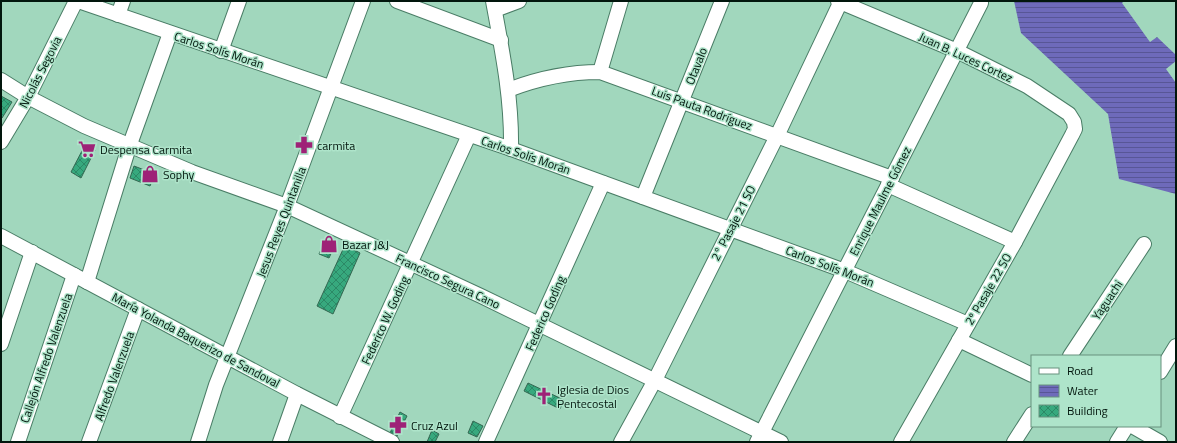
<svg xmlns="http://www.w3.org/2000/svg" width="1177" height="443" font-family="'Titillium Web',sans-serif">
<defs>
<pattern id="water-rules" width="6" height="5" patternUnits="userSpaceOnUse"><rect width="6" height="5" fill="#6e6aba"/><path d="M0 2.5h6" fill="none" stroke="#585696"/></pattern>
<pattern id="building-cross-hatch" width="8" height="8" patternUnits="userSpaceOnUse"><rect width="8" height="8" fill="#37a97e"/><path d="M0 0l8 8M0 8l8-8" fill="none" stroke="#2c8966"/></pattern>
</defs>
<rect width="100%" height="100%" fill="#a1d7bd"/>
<polygon fill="url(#water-rules)" points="1014,1 1124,1 1122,3 1150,42 1157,37 1176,55 1176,61 1166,69 1176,83 1176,194 1119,179 1108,114 1021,33"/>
<g fill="url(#building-cross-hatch)" stroke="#346852">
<polygon points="1,96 12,102 2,118 1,117"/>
<polygon points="85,145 95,150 81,178 71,172"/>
<polygon points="134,166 155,174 150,186 130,178"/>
<polygon points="325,240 335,245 329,258 319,254"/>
<polygon points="345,245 360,253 333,314 317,306"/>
<polygon points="528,383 564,400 560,409 524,391"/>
<polygon points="400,412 407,416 397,436 390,433"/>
<polygon points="473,421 483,426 477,437 468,433"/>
<polygon points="432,430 439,434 435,442 427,442"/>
</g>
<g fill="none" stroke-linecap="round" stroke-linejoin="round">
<g stroke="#4a7d66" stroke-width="16">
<g id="minor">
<polyline points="78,1 511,149 845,271 968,324"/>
<polyline points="397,1 501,40"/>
<path d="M493,1c9,49 19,97 18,148"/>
<polyline points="838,1 957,51 1027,86 1069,114 1074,122 1075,129 1072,135 1015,242 901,442"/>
<polyline points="495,10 519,1"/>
<polyline points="118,15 123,1"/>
<polyline points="221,51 239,1"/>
<polyline points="600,72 621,1"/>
<polyline points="1,80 28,97 84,126 192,172 287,206 481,296 781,442"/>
<path d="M508,90c31,-12 59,-18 92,-18l292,106"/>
<polyline points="1,142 28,97 76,1"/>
<polyline points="888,185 1015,242"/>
<polyline points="643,197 722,1"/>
<polyline points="1,236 297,394 392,442"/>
<polyline points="87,282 129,147 170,33"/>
<polyline points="959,340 1032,375"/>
<polyline points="1,344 32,252"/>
<polyline points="1070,356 1144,244"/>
<polyline points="1160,372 1176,346"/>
<polyline points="340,417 469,135"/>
<polyline points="1132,426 1160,442"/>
<polyline points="18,442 74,275"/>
<polyline points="89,442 138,309"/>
<polyline points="198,442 216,385 287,206 363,1"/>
<polyline points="280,442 297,394"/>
<polyline points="486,442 603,183"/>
<polyline points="621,442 655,380 777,136 841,1"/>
<polyline points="757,442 981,3"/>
<polyline points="1014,442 1032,414"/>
<polyline points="1117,442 1127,426"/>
</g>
</g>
<use href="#minor" stroke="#fff" stroke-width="14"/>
</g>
<defs>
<g id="pharmacy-bare" transform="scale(1.38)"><path d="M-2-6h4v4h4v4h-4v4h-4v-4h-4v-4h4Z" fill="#9e2277" stroke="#aee4ca" stroke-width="2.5" paint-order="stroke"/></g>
<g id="supermarket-bare" transform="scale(1.38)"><path d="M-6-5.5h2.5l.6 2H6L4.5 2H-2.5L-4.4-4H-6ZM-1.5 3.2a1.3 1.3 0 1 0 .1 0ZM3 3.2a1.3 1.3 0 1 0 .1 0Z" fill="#9e2277" stroke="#aee4ca" stroke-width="2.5" paint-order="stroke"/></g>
<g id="shop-bare" transform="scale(1.38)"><path d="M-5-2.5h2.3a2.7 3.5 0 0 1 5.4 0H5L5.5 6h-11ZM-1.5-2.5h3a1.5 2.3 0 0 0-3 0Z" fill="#9e2277" stroke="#aee4ca" stroke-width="2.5" paint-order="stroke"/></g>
<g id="church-bare" transform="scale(1.38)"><path d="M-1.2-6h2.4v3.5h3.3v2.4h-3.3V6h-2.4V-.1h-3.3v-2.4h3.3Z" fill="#9e2277" stroke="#aee4ca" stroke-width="2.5" paint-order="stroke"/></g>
</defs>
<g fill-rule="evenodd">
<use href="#pharmacy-bare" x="304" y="145"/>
<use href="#supermarket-bare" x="87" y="149"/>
<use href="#shop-bare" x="150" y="174"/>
<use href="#shop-bare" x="329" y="244"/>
<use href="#church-bare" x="544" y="396"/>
<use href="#pharmacy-bare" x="398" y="425"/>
</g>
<g text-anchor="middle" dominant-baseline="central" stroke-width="3" stroke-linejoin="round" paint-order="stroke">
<g font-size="12" fill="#02160d" stroke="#aee4ca">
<text transform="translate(219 50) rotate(18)">Carlos Solís Morán</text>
<text transform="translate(966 57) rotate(25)">Juan B. Luces Cortez</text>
<text transform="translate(696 66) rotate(-68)">Otavalo</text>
<text transform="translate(40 72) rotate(-63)">Nicolás Segovia</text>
<text transform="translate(702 108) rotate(20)">Luis Pauta Rodríguez</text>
<text transform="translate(526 155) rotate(19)">Carlos Solís Morán</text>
<text transform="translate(880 201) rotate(-63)">Enrique Maulme Gómez</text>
<text transform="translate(281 222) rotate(-69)">Jesus Reyes Quintanilla</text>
<text transform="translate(733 223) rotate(-63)">2° Pasaje 21 SO</text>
<text transform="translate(830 266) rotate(21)">Carlos Solís Morán</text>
<text transform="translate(448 281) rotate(25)">Francisco Segura Cano</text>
<text transform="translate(988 289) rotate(-60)">2º Pasaje 22 SO</text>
<text transform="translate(1107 300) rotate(-56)">Yaguachi</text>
<text transform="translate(545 313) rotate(-66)">Federico Goding</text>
<text transform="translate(385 320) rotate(-65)">Federico W. Goding</text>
<text transform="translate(196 340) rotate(28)">María Yolanda Baquerizo de Sandoval</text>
<text transform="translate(46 358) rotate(-71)">Callejón Alfredo Valenzuela</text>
<text transform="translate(114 376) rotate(-70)">Alfredo Valenzuela</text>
</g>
<g font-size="12" fill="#02160d" stroke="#aee4ca" text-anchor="start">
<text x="317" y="145">carmita</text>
<text x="100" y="149">Despensa Carmita</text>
<text x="163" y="174">Sophy</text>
<text x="342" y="244">Bazar J&amp;J</text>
<text x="557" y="389">Iglesia de Dios<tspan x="557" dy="14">Pentecostal</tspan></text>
<text x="411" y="425">Cruz Azul</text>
</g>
</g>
<rect width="1177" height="443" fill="none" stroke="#02160d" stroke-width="4"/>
<rect x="1031" y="355" width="130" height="72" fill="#aee4ca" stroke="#69927e"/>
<rect x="1039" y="368" width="20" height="6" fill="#ffffff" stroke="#69927e"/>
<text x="1067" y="375" font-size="12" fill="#02160d">Road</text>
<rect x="1039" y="385" width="20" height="12" fill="url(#water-rules)" stroke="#69927e"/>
<text x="1067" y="395" font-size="12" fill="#02160d">Water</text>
<rect x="1039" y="405" width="20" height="12" fill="url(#building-cross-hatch)" stroke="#69927e"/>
<text x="1067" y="415" font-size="12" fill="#02160d">Building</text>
</svg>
